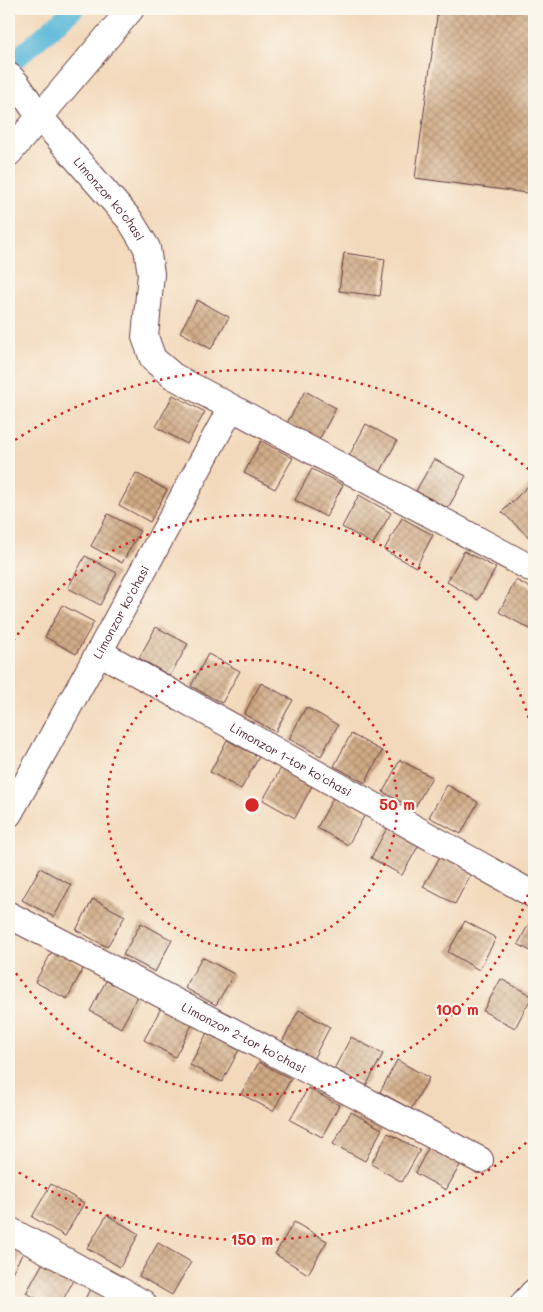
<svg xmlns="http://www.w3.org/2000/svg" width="543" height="1312" font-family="Mali,sans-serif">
<defs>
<pattern id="building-cross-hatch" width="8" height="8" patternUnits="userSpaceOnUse" patternTransform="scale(1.25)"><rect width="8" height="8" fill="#d0aa85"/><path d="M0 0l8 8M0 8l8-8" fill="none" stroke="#ab8a6d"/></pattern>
</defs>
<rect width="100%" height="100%" fill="#fbf7ec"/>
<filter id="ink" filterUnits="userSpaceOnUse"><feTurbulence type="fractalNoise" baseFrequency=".02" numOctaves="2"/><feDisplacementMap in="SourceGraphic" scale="10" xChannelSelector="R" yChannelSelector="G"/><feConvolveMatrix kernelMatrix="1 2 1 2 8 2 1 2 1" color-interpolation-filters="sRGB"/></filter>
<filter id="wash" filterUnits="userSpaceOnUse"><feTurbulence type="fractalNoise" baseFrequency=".0096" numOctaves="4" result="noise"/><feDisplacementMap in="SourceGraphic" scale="20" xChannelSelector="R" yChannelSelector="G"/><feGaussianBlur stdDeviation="1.12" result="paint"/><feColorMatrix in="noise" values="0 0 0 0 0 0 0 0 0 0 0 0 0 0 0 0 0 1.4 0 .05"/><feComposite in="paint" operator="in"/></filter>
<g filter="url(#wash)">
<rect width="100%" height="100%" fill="#f3d9bb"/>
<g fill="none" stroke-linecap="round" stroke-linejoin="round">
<polyline stroke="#5bb9d9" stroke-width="20" points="9,65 74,9"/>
</g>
<g id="blocks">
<g fill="url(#building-cross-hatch)">
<polygon points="438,9 516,9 534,11 534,194 415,178"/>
<polygon points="344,253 385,259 380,296 339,291"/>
<polygon points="197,300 229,317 211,349 180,332"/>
<polygon points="305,391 336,408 319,440 287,423"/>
<polygon points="173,395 205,412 187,444 156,427"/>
<polygon points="366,424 397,441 380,473 349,456"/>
<polygon points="261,441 293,458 275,489 244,473"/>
<polygon points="434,459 466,476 448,508 416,491"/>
<polygon points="312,469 343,485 326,517 295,500"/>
<polygon points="136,473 167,490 150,522 119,505"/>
<polygon points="530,484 534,488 534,536 531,539 502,512"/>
<polygon points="359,495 391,513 373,544 342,527"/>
<polygon points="108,514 140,531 122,563 91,546"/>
<polygon points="402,518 433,535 416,567 384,550"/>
<polygon points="464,551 496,568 478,600 447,582"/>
<polygon points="85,556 117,573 100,605 68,588"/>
<polygon points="516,580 534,590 534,622 530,629 499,612"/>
<polygon points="62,605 94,622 76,654 45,637"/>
<polygon points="156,627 188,644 170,676 139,658"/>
<polygon points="208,654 240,671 222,703 191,686"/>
<polygon points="261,683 293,700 275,732 244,714"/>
<polygon points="306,707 338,725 321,756 289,739"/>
<polygon points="351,734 382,751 365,783 334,766"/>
<polygon points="227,740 259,757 241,789 210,772"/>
<polygon points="400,760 432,777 414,809 383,792"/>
<polygon points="281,768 312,786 295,818 263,800"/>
<polygon points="447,785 478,802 461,834 429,817"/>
<polygon points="334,796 366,813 348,845 317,828"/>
<polygon points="388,826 420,843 402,875 371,858"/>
<polygon points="441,855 472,872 455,904 423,887"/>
<polygon points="40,868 71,885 54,917 22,900"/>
<polygon points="93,899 125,916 107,947 76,930"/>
<polygon points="534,914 534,953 518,944"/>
<polygon points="465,921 496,938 479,970 448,952"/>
<polygon points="141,923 172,940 155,972 123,955"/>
<polygon points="53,950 84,967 67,999 35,982"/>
<polygon points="202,957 234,974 216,1005 185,988"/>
<polygon points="107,979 138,996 121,1028 90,1011"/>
<polygon points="501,979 532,996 515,1028 483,1011"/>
<polygon points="161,1008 192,1025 175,1057 144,1040"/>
<polygon points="299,1010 330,1027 313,1059 282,1042"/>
<polygon points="207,1033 239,1050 222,1082 190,1065"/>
<polygon points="351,1037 383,1054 366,1086 334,1069"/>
<polygon points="397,1060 429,1078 411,1109 380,1092"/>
<polygon points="259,1062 291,1079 273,1111 241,1094"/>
<polygon points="308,1088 339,1105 322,1137 290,1120"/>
<polygon points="351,1112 382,1129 365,1161 333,1144"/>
<polygon points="388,1133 420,1150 402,1182 371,1164"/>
<polygon points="432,1141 464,1158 446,1190 415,1173"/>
<polygon points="51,1184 84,1203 65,1236 32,1217"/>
<polygon points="107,1215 139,1234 120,1267 87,1248"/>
<polygon points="294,1222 327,1241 308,1274 275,1254"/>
<polygon points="9,1241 25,1249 9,1278"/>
<polygon points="158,1243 191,1262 172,1295 139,1276"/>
<polygon points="44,1261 75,1278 61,1303 45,1303 26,1293"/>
<polygon points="91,1287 122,1303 83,1303"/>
</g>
</g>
</g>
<g filter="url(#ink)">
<use href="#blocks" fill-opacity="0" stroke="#633b41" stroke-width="1"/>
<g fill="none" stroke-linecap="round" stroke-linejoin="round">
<g stroke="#633b41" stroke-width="28">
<g id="minor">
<path id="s1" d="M9,76l8,8 22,32 91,104 17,28 4,26 -6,63 8,22 20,17 361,194"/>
<polyline points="9,153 131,9"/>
<path id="s2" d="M99,652l435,243"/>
<path id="s3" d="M9,814l90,-162 132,-244"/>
<path id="s4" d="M9,915l471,245"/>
<polyline points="9,1230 143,1303"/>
<polyline points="524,1303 534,1292"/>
</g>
</g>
<use href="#minor" stroke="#fff" stroke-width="26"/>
</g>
</g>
<g fill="none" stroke="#d62828" stroke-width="2.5" stroke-dasharray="2.5 5">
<circle cx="252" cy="805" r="145"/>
<path d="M534 873A290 290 0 0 1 9 963M9 647A290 290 0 0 1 534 737"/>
<path d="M532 1138A435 435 0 0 1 9 1166M9 444A435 435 0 0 1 532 472"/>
</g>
<g text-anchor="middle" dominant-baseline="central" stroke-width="4.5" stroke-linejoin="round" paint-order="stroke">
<g font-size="12" fill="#4a1f2b" stroke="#fbf7ec">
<text stroke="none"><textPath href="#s1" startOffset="159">Limonzor ko'chasi</textPath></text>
<text stroke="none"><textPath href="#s3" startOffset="231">Limonzor ko'chasi</textPath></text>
<text stroke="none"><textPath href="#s2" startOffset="220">Limonzor 1-tor ko'chasi</textPath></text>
<text stroke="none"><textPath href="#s4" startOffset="265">Limonzor 2-tor ko'chasi</textPath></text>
</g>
</g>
<circle cx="252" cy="805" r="8" fill="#d62828" stroke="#fbf7ec" stroke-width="2.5"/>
<g font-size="15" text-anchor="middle" font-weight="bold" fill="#d62828" stroke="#fbf7ec" stroke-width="4.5" stroke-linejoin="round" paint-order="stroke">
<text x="397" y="810">50 m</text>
<text x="457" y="1015">100 m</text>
<text x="252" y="1245">150 m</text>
</g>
<rect width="543" height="1312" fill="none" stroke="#fbf7ec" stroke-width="30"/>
</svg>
